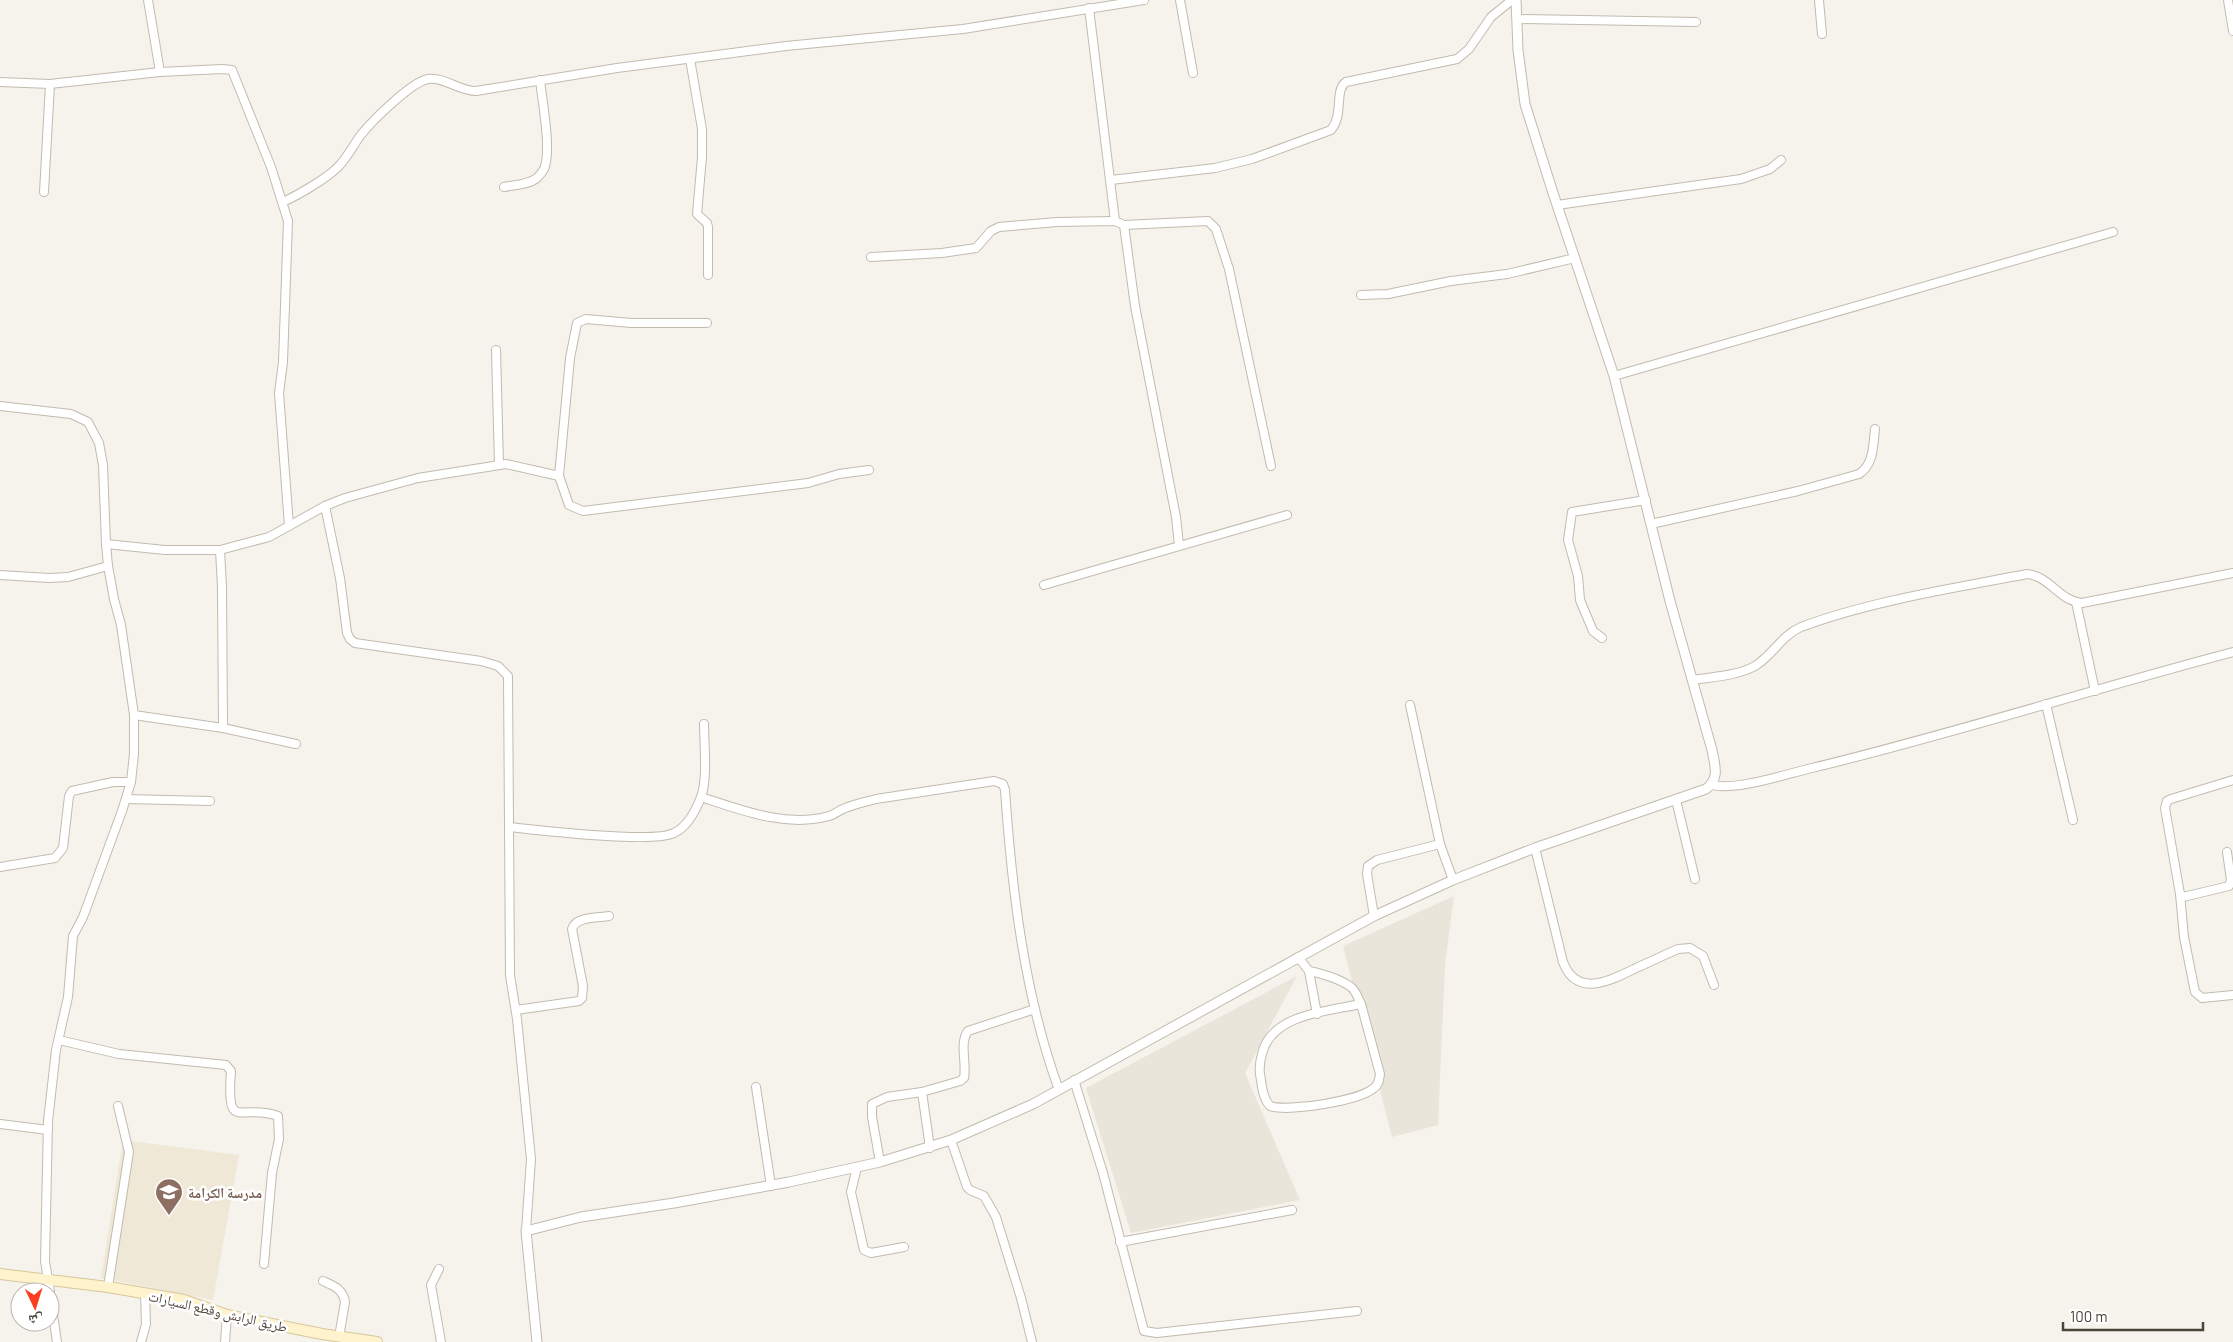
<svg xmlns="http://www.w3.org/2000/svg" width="2233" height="1342" font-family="Barlow,'Noto Naskh Arabic',sans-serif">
<rect width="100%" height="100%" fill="#f6f3ec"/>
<g fill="#eae5da">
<polygon points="1454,896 1445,965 1438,1125 1392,1137 1343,946"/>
<polygon points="1297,976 1245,1073 1300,1200 1131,1233 1086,1088"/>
</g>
<polygon fill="#efe8d6" points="123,1140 239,1155 213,1300 101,1278"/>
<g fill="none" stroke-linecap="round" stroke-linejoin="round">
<g stroke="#c2bbae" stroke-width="10">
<g id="minor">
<polyline points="148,0 160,72"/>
<polyline points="1180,0 1193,73"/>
<polyline points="1819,0 1822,34"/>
<polyline points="2228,0 2233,31"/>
<polyline points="1089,8 1115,221"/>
<polyline points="1517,19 1696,22"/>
<polyline points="690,59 702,129 702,157 697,214 707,223 708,227 708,275"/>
<polyline points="0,82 50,84 160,72 222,69 232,70 271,167 288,221 283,362 279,393 289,526"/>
<path d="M1111,180l104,-12 37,-9 79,-29c13,-15 3,-40 15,-48l111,-23 12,-10 22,-32 21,-17"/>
<path d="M504,187c11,-2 24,-2 33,-9 2,-2 6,-7 7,-9 8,-18 -2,-69 -4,-89"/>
<polyline points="44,192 50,84"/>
<path d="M283,202c15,-7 43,-23 55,-35 9,-9 15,-21 22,-31 11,-14 51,-54 68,-57 17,-2 31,12 48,12l141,-23 169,-22 177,-17 181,-29"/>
<polyline points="1557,205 1741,179 1770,169 1781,160"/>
<polyline points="871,257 942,253 976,248 991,231 999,227 1057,222 1115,221 1124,225"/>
<polyline points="1361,295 1388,294 1451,281 1507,274 1575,258"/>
<polyline points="496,350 499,465"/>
<polyline points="1614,376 2113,232"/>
<polyline points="0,406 71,414 88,422 99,443 103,465 106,544 108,566 114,599 121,625 134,715 134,754 131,782 122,811 83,917 73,936 68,997 56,1050 48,1121 45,1261 50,1292"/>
<polyline points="559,476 569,505 583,511 808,483 839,474 869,470"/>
<polyline points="325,506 340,578 347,633 350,639 355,643 481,661 498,666 508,676 510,975 517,1019 531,1159 526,1231"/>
<path d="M1651,524l147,-33 61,-17c15,-10 14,-28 16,-45"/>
<polyline points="106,544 165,550 220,550 269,537 325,506 345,498 418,478 506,464 559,476 570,358 577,323 586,319 631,323 707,323"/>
<polyline points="1179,545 1176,517 1135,306 1124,225 1208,221 1216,229 1229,269 1271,466"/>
<polyline points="220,550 222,587 223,728"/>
<polyline points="0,575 49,578 68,577 108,566"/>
<polyline points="1044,585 1287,515"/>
<polyline points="2076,602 2095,691"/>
<polyline points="1602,638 1593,631 1580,600 1578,576 1568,540 1572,512 1646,500"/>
<path d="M1692,680c19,-3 45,-4 63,-14 17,-10 27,-31 46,-39 69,-26 154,-39 226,-53 23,2 32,27 55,29l151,-30"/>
<polyline points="2046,704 2073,820"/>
<polyline points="134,715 223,728 296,744"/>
<path d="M1712,785c24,6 74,-11 100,-17 141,-34 280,-79 421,-116"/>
<path d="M701,797c40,13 85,31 128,19 5,-1 9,-5 14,-7 11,-5 22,-7 33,-10l118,-18 9,3 2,6c7,101 19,204 54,300"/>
<polyline points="126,799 210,801"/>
<polyline points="1676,800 1695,879"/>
<path d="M509,827c30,3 143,17 165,6 13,-6 22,-23 27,-36 7,-19 3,-52 3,-73"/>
<polyline points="1440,844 1453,880"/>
<path d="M1535,848l28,114c14,37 49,18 73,6 14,-6 28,-13 42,-19l12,-1 13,8 11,29"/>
<polyline points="2227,852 2231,880 2229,886 2183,897 2180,894 2165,808 2167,801 2171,799 2233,780"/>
<polyline points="0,867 55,858 63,848 69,796 72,791 113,782 131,782"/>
<polyline points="2180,894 2184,937 2195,992 2202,998 2233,995"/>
<polyline points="1374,916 1367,874 1368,866 1377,860 1440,844 1410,705"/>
<path d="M1298,957l11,14c12,2 31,8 42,16 5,4 7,11 10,17l19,70c-1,5 -1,11 -6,14 -15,13 -85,24 -104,18 -8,-9 -8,-21 -10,-32 -1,-7 0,-13 2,-20 9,-40 66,-43 99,-50"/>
<polyline points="1309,971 1317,1014"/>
<path d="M516,1010l63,-9 3,-3 1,-12 -11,-57c4,-13 26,-11 37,-13"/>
<path d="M59,1040l60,14 107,11 5,6c-5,64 10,31 47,45l1,23 -7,34 -8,91"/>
<polyline points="1074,1080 1103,1173 1144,1331 1157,1333 1357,1311"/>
<polyline points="756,1087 771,1186"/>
<polyline points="922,1092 930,1148"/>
<polyline points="0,1124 48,1130"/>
<polyline points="951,1140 967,1187 970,1190 984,1196 996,1217 1021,1298 1032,1342"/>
<path d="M880,1162l-8,-45v-13l15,-7 35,-5 38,-11 4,-3c3,-15 -5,-35 4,-47l67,-22"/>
<polyline points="857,1167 851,1192 864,1250 871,1253 904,1247"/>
<polyline points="1120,1242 1292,1210"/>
<polyline points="439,1269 431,1285 441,1342"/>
<path d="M323,1281c11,5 20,8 22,21l-6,35"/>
<polyline points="108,1287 129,1152 118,1106"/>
<polyline points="50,1294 57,1342"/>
<polyline points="141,1342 146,1324 145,1293"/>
<polyline points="225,1342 227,1315"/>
</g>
</g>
<g stroke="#c2bbae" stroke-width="11">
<path id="tertiary" d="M537,1342l-11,-111 55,-14 93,-14 115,-21 91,-20 71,-22 82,-36 341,-188 79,-36 82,-32 171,-59c14,-11 9,-23 6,-39l-42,-149 -56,-225 -61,-183 -28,-89 -7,-54 -2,-50"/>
</g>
<g stroke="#d6c79b" stroke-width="12">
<polyline id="secondary" points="0,1274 108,1287 184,1300 227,1315 322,1334 377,1342"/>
</g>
<use href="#minor" stroke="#fff" stroke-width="8"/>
<use href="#tertiary" stroke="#fff" stroke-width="9"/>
<use href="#secondary" stroke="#fff3cd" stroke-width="10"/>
</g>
<defs>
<g id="school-pin" transform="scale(1.4375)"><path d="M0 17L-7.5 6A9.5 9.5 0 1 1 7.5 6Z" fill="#8d6e63" stroke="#fff"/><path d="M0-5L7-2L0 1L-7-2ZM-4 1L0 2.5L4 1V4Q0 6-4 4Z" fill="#fff"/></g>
</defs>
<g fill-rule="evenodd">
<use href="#school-pin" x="169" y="1192"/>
</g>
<g text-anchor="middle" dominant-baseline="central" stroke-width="5" stroke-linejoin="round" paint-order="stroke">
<g font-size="14" font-weight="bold" fill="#785e54" stroke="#fff" text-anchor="start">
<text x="188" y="1192">مدرسة الكرامة</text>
</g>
<g font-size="14" fill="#4b4439" stroke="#fff">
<text transform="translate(218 1311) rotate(13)">طريق الرابش وقطع السيارات</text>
</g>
</g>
<g transform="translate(35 1307) rotate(176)"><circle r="24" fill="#ffffff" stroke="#b7b4b0"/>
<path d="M0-4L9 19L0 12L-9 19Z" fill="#fc3f1d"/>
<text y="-8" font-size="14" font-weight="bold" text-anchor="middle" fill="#4b4439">ش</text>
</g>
<path d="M2063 1322v8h140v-8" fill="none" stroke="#4b4439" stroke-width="2.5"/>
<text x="2070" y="1322" font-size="15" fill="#4b4439" stroke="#ffffff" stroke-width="4" paint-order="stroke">100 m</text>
</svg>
